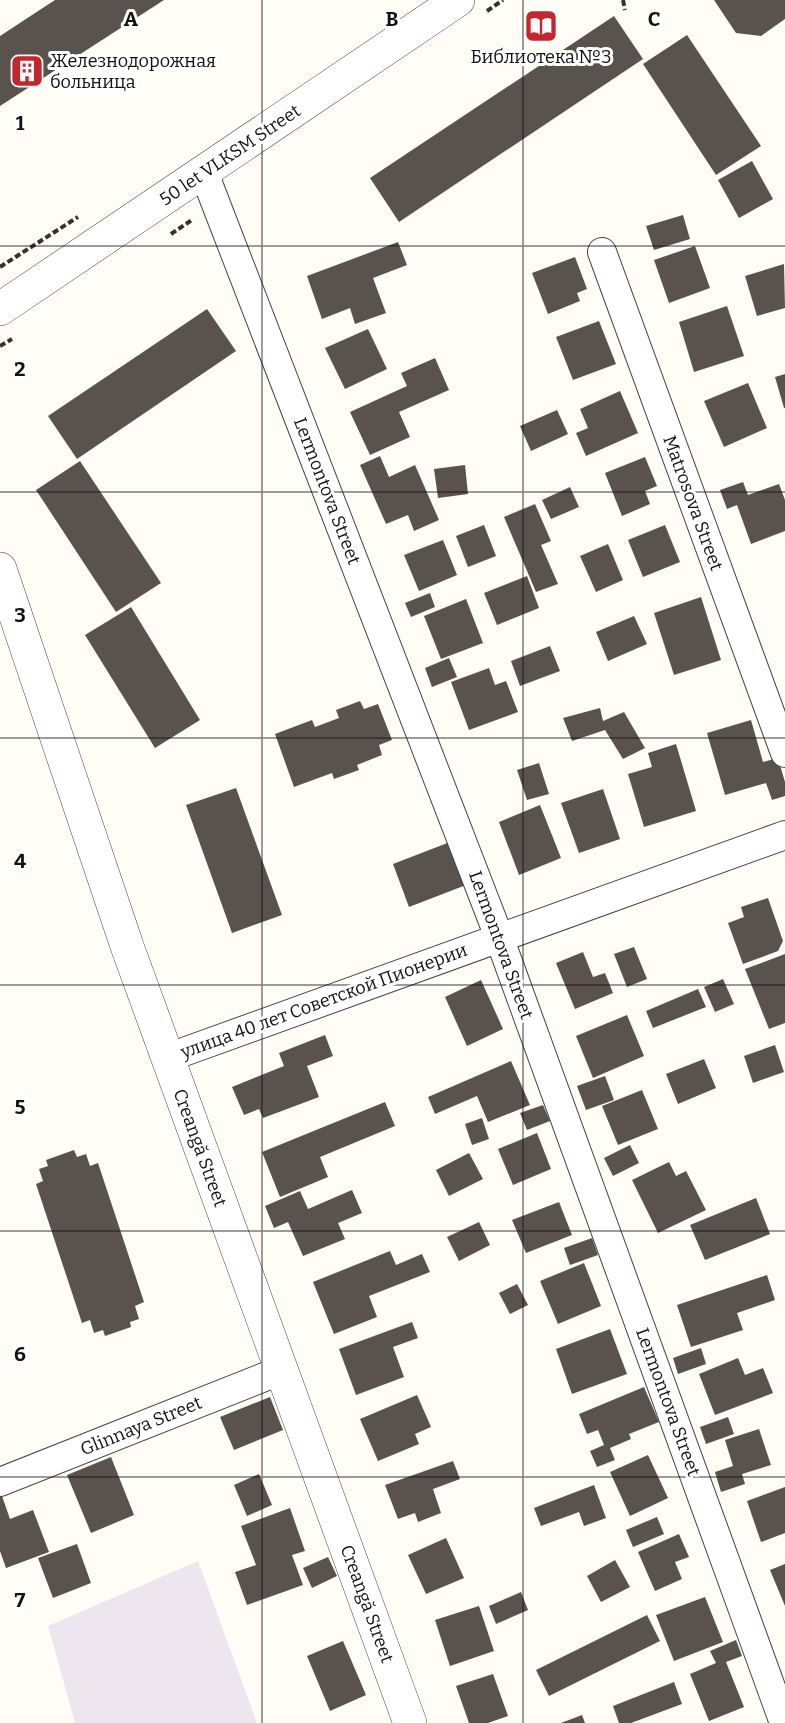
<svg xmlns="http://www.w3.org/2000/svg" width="785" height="1723" font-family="Bitter,serif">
<rect width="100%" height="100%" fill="#fffdf5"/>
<polygon fill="#eee6ef" points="198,1561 257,1723 75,1723 48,1626"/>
<g fill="#5a524d">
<polygon points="55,0 164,0 0,106 0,36"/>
<polygon points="714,0 785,0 785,19 761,36 736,33"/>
<polygon points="614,16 643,59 399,222 370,178"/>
<polygon points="687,35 761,146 716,175 643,64"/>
<polygon points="752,161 773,199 739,218 718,180"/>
<polygon points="683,215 690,239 654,250 646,226"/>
<polygon points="398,242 407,265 373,278 386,313 355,324 350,308 322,319 307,276"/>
<polygon points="695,246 710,288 669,303 654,260"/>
<polygon points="575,257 587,289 577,293 580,301 548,314 532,273"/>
<polygon points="784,264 785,308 757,316 745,276"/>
<polygon points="727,306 744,356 694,372 679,322"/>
<polygon points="207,309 236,351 77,459 48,416"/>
<polygon points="599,321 616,364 573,380 556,337"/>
<polygon points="368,329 387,369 345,389 325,348"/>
<polygon points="435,358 449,390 399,412 410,437 370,455 350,412 407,386 401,373"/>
<polygon points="785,374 785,408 784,408 775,377"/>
<polygon points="748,383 767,428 724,447 704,401"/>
<polygon points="620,391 638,433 586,456 576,433 588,428 580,409"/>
<polygon points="557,410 568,434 531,451 520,426"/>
<polygon points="380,456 389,477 415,465 439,520 414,531 408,515 386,524 360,465"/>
<polygon points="645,457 657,486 645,491 650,504 622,516 605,473"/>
<polygon points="80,461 161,583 116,612 36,490"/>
<polygon points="465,465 468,494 438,498 434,469"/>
<polygon points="743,482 748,495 779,484 785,500 785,531 751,544 737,505 727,509 720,490"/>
<polygon points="570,487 579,507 551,519 542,500"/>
<polygon points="535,504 551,541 541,545 558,584 536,592 504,517"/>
<polygon points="484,525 496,556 468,567 456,536"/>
<polygon points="665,525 680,562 643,577 628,540"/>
<polygon points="443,540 457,575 419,591 404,555"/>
<polygon points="608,544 623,580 596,592 580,556"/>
<polygon points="527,576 539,608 497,625 484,593"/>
<polygon points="430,593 435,607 411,617 405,603"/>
<polygon points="701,597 721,660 674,675 654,613"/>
<polygon points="466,599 483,643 441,659 424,616"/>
<polygon points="131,607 200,720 155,748 85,635"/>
<polygon points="634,616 647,644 608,661 596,632"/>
<polygon points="550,646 560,671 520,686 511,661"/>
<polygon points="449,658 457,677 432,687 425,668"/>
<polygon points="489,668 495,685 506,681 518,712 469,730 451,682"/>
<polygon points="360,701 364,709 378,704 392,740 379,745 382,755 357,765 359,770 334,779 332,773 294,787 275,734 312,720 315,727 339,718 336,710"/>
<polygon points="600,708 603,721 624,712 645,748 623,759 605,730 572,741 563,718"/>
<polygon points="751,720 763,762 778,758 785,782 785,796 772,800 766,783 725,795 707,733"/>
<polygon points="676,744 696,811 644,827 628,774 652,767 648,753"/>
<polygon points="539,763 549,794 527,800 517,770"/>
<polygon points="236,788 282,915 232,933 186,805"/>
<polygon points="603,789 620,839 579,853 561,803"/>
<polygon points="540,805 561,858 519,875 499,822"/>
<polygon points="450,842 466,885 409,907 393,864"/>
<polygon points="768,898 783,941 778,951 743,964 728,923 744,917 741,907"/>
<polygon points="634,947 647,979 627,987 614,954"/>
<polygon points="583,952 593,977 605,973 613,993 575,1009 556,963"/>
<polygon points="785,954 785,1023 769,1029 745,969"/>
<polygon points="723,979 734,1004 715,1012 704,987"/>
<polygon points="481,980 503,1029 467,1046 445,997"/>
<polygon points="698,989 706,1007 653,1028 646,1011"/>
<polygon points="627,1015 644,1056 593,1078 576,1036"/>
<polygon points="325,1035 333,1056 307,1066 319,1097 263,1118 259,1109 244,1115 232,1087 284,1066 279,1053"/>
<polygon points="775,1045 784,1072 753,1083 744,1056"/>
<polygon points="704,1059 716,1088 678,1104 666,1074"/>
<polygon points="511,1061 530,1105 488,1122 477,1096 435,1114 428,1097"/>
<polygon points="605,1076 614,1100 586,1110 577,1086"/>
<polygon points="642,1090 658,1129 618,1145 602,1106"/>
<polygon points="385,1102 395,1126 320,1157 328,1177 280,1197 262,1152"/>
<polygon points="543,1105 550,1121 527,1130 520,1113"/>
<polygon points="482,1118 489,1139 472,1145 465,1124"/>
<polygon points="537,1133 551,1169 513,1185 498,1149"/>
<polygon points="630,1145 639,1163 613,1176 604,1158"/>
<polygon points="74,1150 77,1157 86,1154 90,1166 98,1163 144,1302 135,1306 139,1319 130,1322 131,1327 105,1336 103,1330 94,1333 90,1320 82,1323 36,1184 43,1181 39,1169 48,1166 46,1160"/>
<polygon points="469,1153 483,1179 449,1196 436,1170"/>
<polygon points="669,1162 676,1176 686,1171 706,1210 658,1233 632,1180"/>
<polygon points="352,1190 362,1213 338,1223 345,1239 303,1256 288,1222 274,1228 265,1206 300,1191 308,1209"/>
<polygon points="756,1198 770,1234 705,1260 690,1225"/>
<polygon points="559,1202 572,1235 526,1253 512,1220"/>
<polygon points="479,1222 490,1245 459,1261 447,1237"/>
<polygon points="592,1238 598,1255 570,1265 564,1248"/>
<polygon points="390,1251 396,1265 422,1254 430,1272 369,1296 377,1317 334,1334 313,1282"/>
<polygon points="584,1263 601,1306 558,1324 540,1281"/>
<polygon points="767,1275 775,1300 737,1313 743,1330 691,1347 677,1305"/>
<polygon points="517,1284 528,1305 510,1314 499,1293"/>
<polygon points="412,1322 418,1338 393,1347 404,1377 356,1395 339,1349"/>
<polygon points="610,1329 627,1374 572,1394 556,1349"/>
<polygon points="701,1348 706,1364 678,1374 673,1358"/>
<polygon points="738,1358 745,1375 763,1368 773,1393 715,1415 699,1374"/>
<polygon points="644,1387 659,1422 629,1434 631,1439 610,1448 615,1460 597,1467 590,1451 604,1445 598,1430 587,1434 579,1414"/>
<polygon points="417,1395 431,1427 415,1434 419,1444 378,1461 360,1419"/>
<polygon points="270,1397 283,1430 234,1450 220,1417"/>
<polygon points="728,1417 734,1434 706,1444 700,1427"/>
<polygon points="759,1429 771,1465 742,1474 745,1484 721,1492 715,1472 733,1466 725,1440"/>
<polygon points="648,1455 668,1498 630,1516 610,1472"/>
<polygon points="111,1457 134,1515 91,1533 67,1475"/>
<polygon points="453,1461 460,1479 433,1489 441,1513 418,1522 415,1513 398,1519 385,1485"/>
<polygon points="259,1474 272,1505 247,1516 234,1485"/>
<polygon points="594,1485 606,1518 584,1526 579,1512 541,1526 534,1508"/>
<polygon points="785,1487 785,1533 761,1542 747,1501"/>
<polygon points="0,1496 2,1496 10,1519 33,1510 49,1552 6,1568 0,1551"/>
<polygon points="290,1508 305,1551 292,1555 303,1585 247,1605 235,1572 256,1565 241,1526"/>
<polygon points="657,1517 664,1534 633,1547 626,1530"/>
<polygon points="679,1534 689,1557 675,1562 682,1579 655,1591 638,1552"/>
<polygon points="446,1538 464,1578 426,1594 408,1555"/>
<polygon points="77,1544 91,1583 53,1598 38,1558"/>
<polygon points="328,1557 337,1576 312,1588 303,1568"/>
<polygon points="615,1560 630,1587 601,1602 587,1576"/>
<polygon points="785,1564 785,1606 770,1570"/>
<polygon points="521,1592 528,1610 496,1624 489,1606"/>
<polygon points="705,1597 723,1642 674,1661 656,1615"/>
<polygon points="479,1606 494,1651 450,1666 435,1620"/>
<polygon points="647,1615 660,1641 549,1696 536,1670"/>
<polygon points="736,1640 742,1656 726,1662 744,1707 709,1721 690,1674 716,1663 710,1651"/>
<polygon points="343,1641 366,1695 330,1711 307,1656"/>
<polygon points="493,1674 508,1716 488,1723 469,1723 456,1686"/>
<polygon points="674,1682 682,1704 631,1723 619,1723 613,1706"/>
<polygon points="582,1715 585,1723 561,1723"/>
</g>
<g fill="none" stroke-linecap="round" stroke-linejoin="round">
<g stroke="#444" stroke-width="30">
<g id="minor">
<polyline points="204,173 499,937 784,1723"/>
<polyline points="602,252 785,753"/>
<polyline points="167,1058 785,835"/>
<polyline points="0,1482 282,1370"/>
</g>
</g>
<g stroke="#444" stroke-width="34">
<g id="tertiary">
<polyline points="0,309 458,0"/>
<polyline points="0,569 127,946 410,1723"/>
</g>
</g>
<g stroke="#333" stroke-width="4" stroke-dasharray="6 3" stroke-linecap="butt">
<polyline points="623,0 625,10"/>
<polyline points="487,11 503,0"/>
<polyline points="171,234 192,220"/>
<polyline points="0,267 78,217"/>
<polyline points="0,346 12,339"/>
</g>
<use href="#minor" stroke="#fff" stroke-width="28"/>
<use href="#tertiary" stroke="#fff" stroke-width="33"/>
</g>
<path fill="none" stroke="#111" stroke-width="1.5" stroke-opacity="0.55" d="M262,0v1723M523,0v1723M0,246h785M0,492h785M0,738h785M0,985h785M0,1231h785M0,1477h785"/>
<defs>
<g id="library-square" transform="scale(1.725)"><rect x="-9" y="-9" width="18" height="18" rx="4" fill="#c4262e" stroke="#fff"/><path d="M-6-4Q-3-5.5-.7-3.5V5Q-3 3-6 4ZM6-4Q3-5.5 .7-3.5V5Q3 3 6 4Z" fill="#fff"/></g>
<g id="building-square" transform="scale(1.725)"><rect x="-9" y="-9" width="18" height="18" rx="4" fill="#c4262e" stroke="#fff"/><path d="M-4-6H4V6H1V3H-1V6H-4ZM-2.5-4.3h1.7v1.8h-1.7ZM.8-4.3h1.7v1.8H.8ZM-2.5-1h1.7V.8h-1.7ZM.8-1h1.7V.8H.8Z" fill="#fff"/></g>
</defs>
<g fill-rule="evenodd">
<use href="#library-square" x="541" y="26"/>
<use href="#building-square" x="27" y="71"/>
</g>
<g text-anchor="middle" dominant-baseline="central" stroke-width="6" stroke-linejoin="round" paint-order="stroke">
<g font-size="18" fill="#111" stroke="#fff">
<text x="541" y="57">Библиотека №3</text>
<text x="50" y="61" text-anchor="start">Железнодорожная<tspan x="50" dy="21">больница</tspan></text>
</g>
<g font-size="18" fill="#111" stroke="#fff">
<text transform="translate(230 155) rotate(-34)">50 let VLKSM Street</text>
<text transform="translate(327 491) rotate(69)">Lermontova Street</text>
<text transform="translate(693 503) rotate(70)">Matrosova Street</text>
<text transform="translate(501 945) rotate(70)">Lermontova Street</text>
<text transform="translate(324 1001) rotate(-20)">улица 40 лет Советской Пионерии</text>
<text transform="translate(200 1148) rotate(70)">Creangă Street</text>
<text transform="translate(668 1402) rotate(70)">Lermontova Street</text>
<text transform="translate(141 1426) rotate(-22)">Glinnaya Street</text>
<text transform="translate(367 1604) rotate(70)">Creangă Street</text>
</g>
</g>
<g font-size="20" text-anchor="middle" font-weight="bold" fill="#111" stroke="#fff" stroke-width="6" stroke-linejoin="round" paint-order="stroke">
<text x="131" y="26">A</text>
<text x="392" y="26">B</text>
<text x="654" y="26">C</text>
<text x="20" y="130">1</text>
<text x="20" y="376">2</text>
<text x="20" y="622">3</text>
<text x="20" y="868">4</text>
<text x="20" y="1114">5</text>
<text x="20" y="1361">6</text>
<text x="20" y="1607">7</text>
</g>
</svg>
